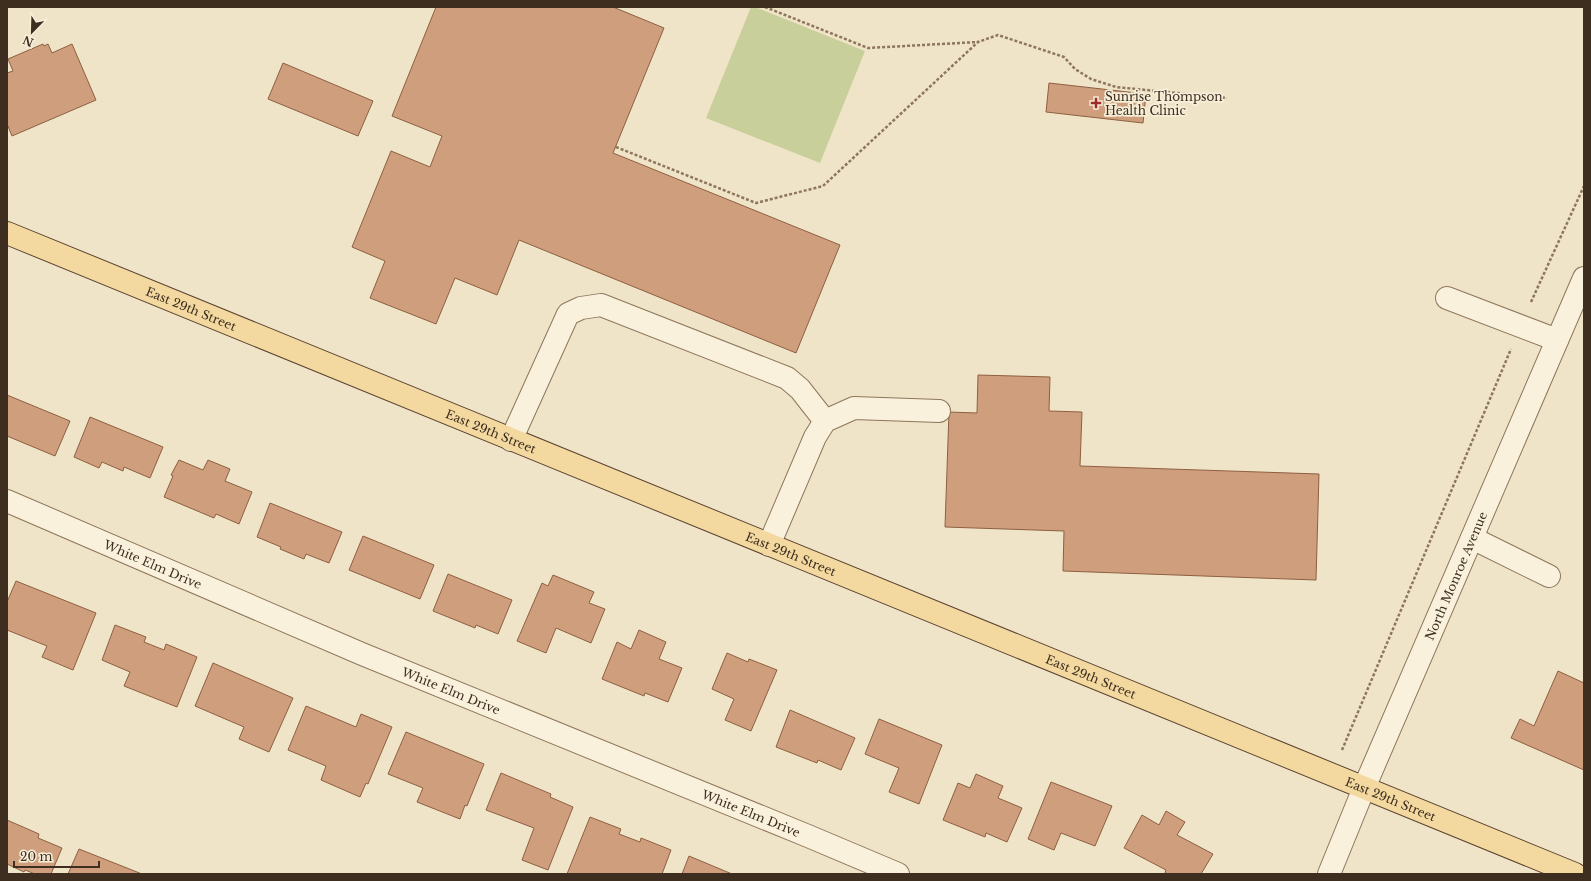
<svg xmlns="http://www.w3.org/2000/svg" width="1591" height="881" font-family="'Libre Baskerville',serif">
<rect width="100%" height="100%" fill="#f0e4c8"/>
<polygon fill="#c9cf9b" points="751,7 755,7 865,51 820,163 706,118"/>
<g fill="#cf9f7d" stroke="#8d5f41">
<polygon points="436,7 613,7 664,28 613,153 840,245 796,353 519,240 497,295 455,278 436,324 370,298 385,261 352,247 391,151 430,167 442,136 392,116"/>
<polygon points="43,44 44,46 48,44 52,53 72,44 96,100 12,136 7,124 7,73 13,71 8,59"/>
<polygon points="283,63 373,101 358,136 268,99"/>
<polygon points="1049,83 1146,94 1143,123 1046,112"/>
<polygon points="978,375 1050,377 1049,411 1082,412 1080,466 1319,474 1316,580 1063,571 1064,531 945,527 949,412 977,413"/>
<polygon points="7,395 70,421 55,456 7,436"/>
<polygon points="90,417 163,447 150,478 124,467 123,471 102,462 99,468 74,457"/>
<polygon points="179,460 203,470 208,460 230,469 225,481 252,492 239,524 216,514 214,518 164,497 173,476 171,475"/>
<polygon points="270,503 342,532 329,563 306,554 304,559 280,549 281,547 257,537"/>
<polygon points="363,536 434,565 420,599 349,570"/>
<polygon points="448,574 512,600 498,634 476,625 475,628 433,611"/>
<polygon points="553,575 594,592 589,603 605,609 591,643 556,628 546,653 517,641 542,583 548,586"/>
<polygon points="16,581 96,613 73,670 42,657 47,646 7,630 7,602"/>
<polygon points="115,625 146,637 144,642 164,650 166,644 197,657 177,707 124,686 130,672 102,660"/>
<polygon points="639,630 666,642 659,659 682,668 668,702 645,693 644,696 602,679 617,642 631,649"/>
<polygon points="727,653 748,662 749,659 777,670 751,731 725,720 734,699 712,689"/>
<polygon points="213,663 293,698 269,752 239,739 244,727 195,706"/>
<polygon points="1558,671 1584,683 1584,770 1511,738 1520,719 1534,726"/>
<polygon points="306,706 356,727 361,714 392,727 368,784 366,783 360,797 321,780 326,766 288,750"/>
<polygon points="790,710 855,738 841,770 818,760 817,763 776,747"/>
<polygon points="879,719 942,745 919,804 889,792 899,768 865,754"/>
<polygon points="406,732 484,764 467,806 465,805 460,819 417,802 423,788 388,774"/>
<polygon points="501,773 551,794 550,797 573,807 548,870 522,860 534,828 486,810"/>
<polygon points="976,774 1003,786 998,798 1022,808 1007,842 986,833 985,837 943,820 958,783 970,788"/>
<polygon points="1051,782 1112,806 1095,846 1061,833 1054,850 1028,839"/>
<polygon points="1166,811 1185,822 1177,835 1213,854 1201,874 1167,874 1165,873 1166,870 1124,848 1142,815 1159,825"/>
<polygon points="590,817 621,829 619,834 640,842 641,838 671,850 662,874 567,874"/>
<polygon points="7,820 39,834 38,838 62,848 51,874 35,874 25,870 24,872 7,864"/>
<polygon points="79,849 142,874 68,874"/>
<polygon points="689,856 732,874 682,874"/>
</g>
<g fill="none" stroke-linecap="round" stroke-linejoin="round">
<g stroke="#8d765c" stroke-width="24">
<g id="minor">
<polyline points="1447,298 1557,340"/>
<polyline points="511,440 568,314 581,308 601,305 787,378 800,389 825,421"/>
<path id="s1" d="M7,501l355,153 446,182 90,38"/>
<polyline points="1472,538 1549,576"/>
<polyline points="769,545 815,437 825,421 854,408 939,411"/>
<path id="s2" d="M1329,874l35,-86 220,-510"/>
</g>
</g>
<g stroke="#5b4430" stroke-width="24">
<g id="major">
<path id="s3" d="M7,233l1568,641"/>
</g>
</g>
<g stroke="#8d765c" stroke-width="2.5" stroke-dasharray="3 2" stroke-linecap="butt">
<polyline points="765,7 868,48 978,42"/>
<polyline points="616,147 756,203 823,186 978,42 998,35 1064,57 1075,69 1091,79 1116,87 1227,98"/>
<polyline points="1531,302 1584,186"/>
<polyline points="1342,750 1511,349"/>
</g>
<use href="#minor" stroke="#faf1dc" stroke-width="22"/>
<use href="#major" stroke="#f3d9a0" stroke-width="22"/>
</g>
<path fill="#9e2a2b" stroke="#f7eed8" stroke-width="1.5" d="M1094 97h4v4h4v4h-4v4h-4v-4h-4v-4h4z"/>
<g text-anchor="middle" dominant-baseline="central" stroke-width="3.5" stroke-linejoin="round" paint-order="stroke">
<g font-size="12" fill="#3d2e20" stroke="#f7eed8" text-anchor="start">
<text x="1105" y="96">Sunrise Thompson<tspan x="1105" dy="14">Health Clinic</tspan></text>
</g>
<g font-size="12" fill="#3d2e20" stroke="#f7eed8">
<text stroke="none"><textPath href="#s3" startOffset="199">East 29th Street</textPath></text>
<text stroke="none"><textPath href="#s3" startOffset="523">East 29th Street</textPath></text>
<text stroke="none"><textPath href="#s3" startOffset="847">East 29th Street</textPath></text>
<text stroke="none"><textPath href="#s1" startOffset="159">White Elm Drive</textPath></text>
<text stroke="none"><textPath href="#s2" startOffset="324">North Monroe Avenue</textPath></text>
<text stroke="none"><textPath href="#s3" startOffset="1171">East 29th Street</textPath></text>
<text stroke="none"><textPath href="#s1" startOffset="483">White Elm Drive</textPath></text>
<text stroke="none"><textPath href="#s3" startOffset="1495">East 29th Street</textPath></text>
<text stroke="none"><textPath href="#s1" startOffset="807">White Elm Drive</textPath></text>
</g>
</g>
<rect width="1591" height="881" fill="none" stroke="#3d2e20" stroke-width="16"/>
<g transform="translate(32 32) rotate(203)" stroke="#f7eed8" stroke-width="3" paint-order="stroke">
<path d="M0-3L7 15L0 10L-7 15Z" fill="#3d2e20"/>
<text y="-6" font-size="11" font-weight="bold" text-anchor="middle" fill="#3d2e20">N</text>
</g>
<path d="M14 861v6h85v-6" fill="none" stroke="#3d2e20" stroke-width="2"/>
<text x="20" y="861" font-size="12" fill="#3d2e20" stroke="#f7eed8" stroke-width="3" paint-order="stroke">20 m</text>
</svg>
